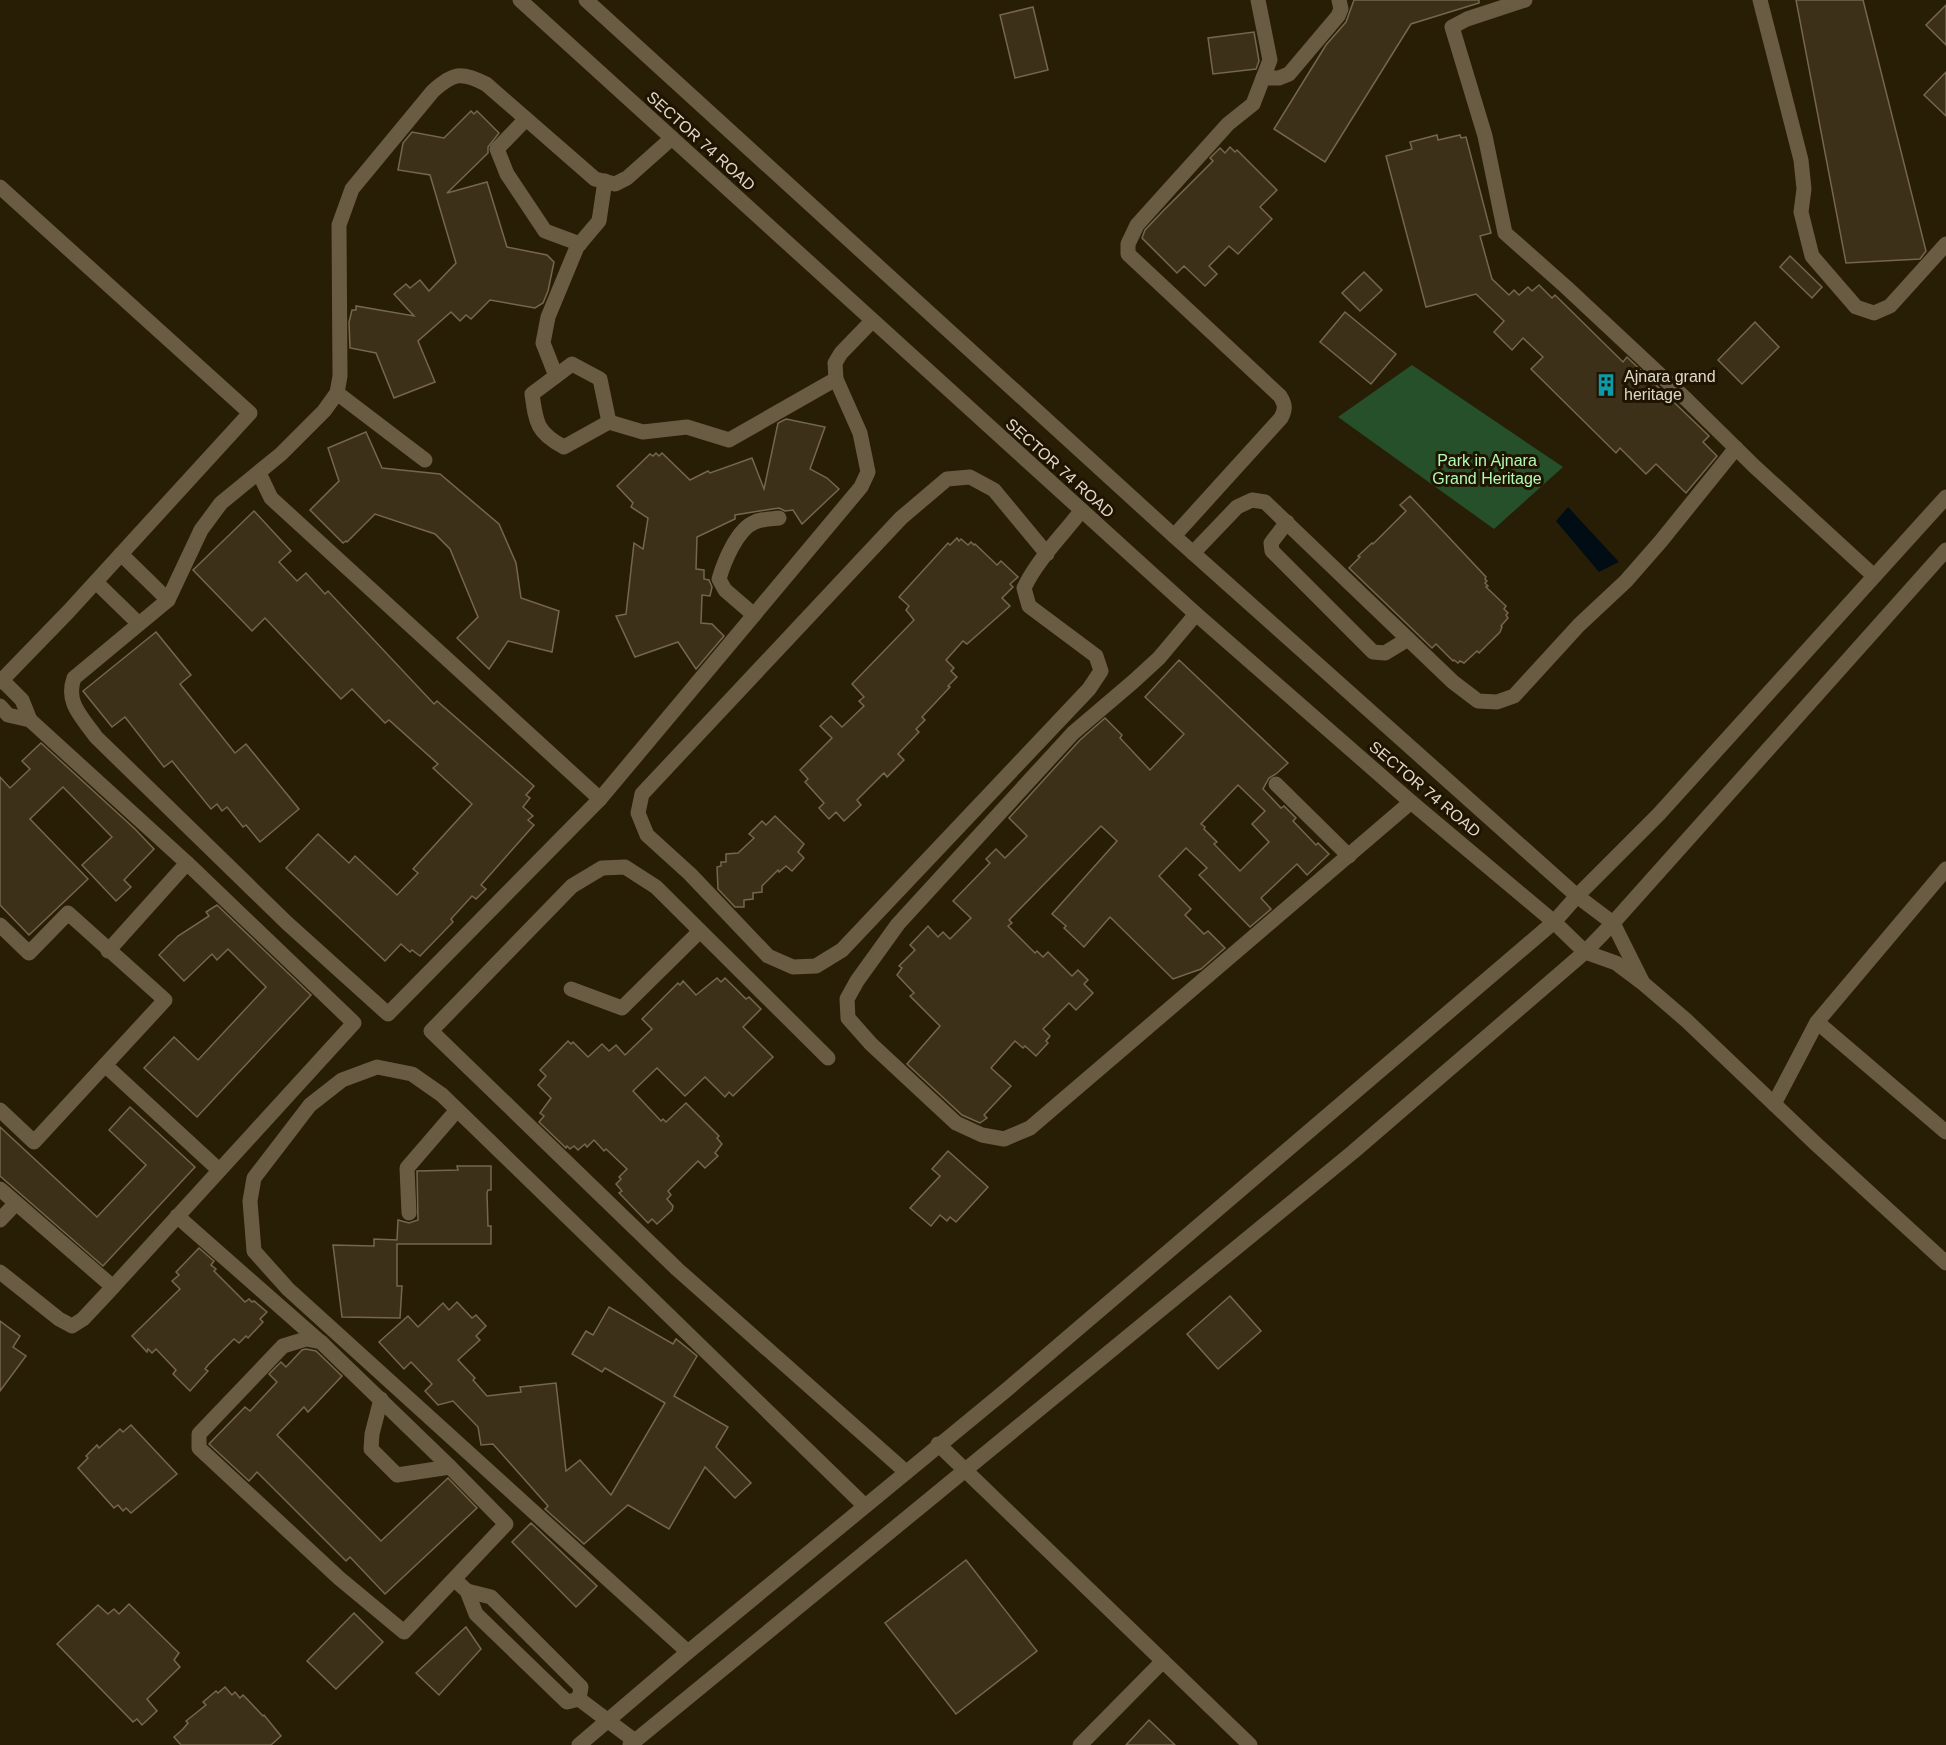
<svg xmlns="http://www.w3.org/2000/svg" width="1946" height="1745" font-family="Helvetica,sans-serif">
<rect width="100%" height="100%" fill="#281d05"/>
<polygon fill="#255029" points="1412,365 1563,467 1494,529 1338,417"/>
<polygon fill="#000d15" points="1568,507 1619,562 1599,572 1556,521"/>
<g fill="#3d3019" stroke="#75674d" stroke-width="1.5" fill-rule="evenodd">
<polygon points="1354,0 1479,0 1479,3 1411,24 1325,162 1274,129 1326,45 1346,22"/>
<polygon points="1796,0 1863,0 1926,251 1920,259 1846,263"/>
<polygon points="1946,5 1946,45 1926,25"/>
<polygon points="1033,7 1048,70 1015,78 1000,15"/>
<polygon points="1254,32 1259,61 1256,69 1213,74 1208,38"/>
<polygon points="1946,72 1946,116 1924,95"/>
<polygon points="471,111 474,114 477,111 499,133 488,147 488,153 447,193 487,182 507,247 547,255 554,262 548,291 543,303 535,308 490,300 471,319 466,315 460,321 451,312 418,341 435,382 394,398 376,353 350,348 349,322 352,310 356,310 356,306 414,316 394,294 406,284 410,288 420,280 429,291 456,263 430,175 398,170 403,143 412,132 444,138"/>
<polygon points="1437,135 1438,140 1460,135 1461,138 1466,137 1491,233 1480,236 1492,279 1509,295 1514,290 1519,295 1528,287 1532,291 1539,285 1552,298 1555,295 1623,362 1627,357 1709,436 1703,442 1717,456 1686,493 1656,464 1646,474 1620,448 1616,453 1531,369 1543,357 1523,338 1512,350 1494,332 1504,321 1476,294 1426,307 1386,156 1412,149 1410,142"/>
<polygon points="1230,147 1235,152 1237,150 1277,190 1260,207 1272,219 1238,254 1229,246 1209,266 1217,274 1205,286 1184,266 1177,273 1142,238 1145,230 1162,212 1213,161 1210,158 1220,148 1225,153"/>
<polygon points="1790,256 1822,287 1812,298 1780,267"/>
<polygon points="1364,272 1382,290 1360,311 1342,293"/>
<polygon points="1345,312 1396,354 1371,384 1320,342"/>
<polygon points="1755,322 1779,347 1742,384 1718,360"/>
<polygon points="786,419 825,427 810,469 827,478 839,489 802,524 793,510 785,511 779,508 766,510 735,515 735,519 697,537 696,569 704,570 704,579 709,580 712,587 710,596 702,595 701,623 712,624 724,636 696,669 678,642 635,657 616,616 626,614 634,543 643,549 648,518 631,507 633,503 617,486 650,454 653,456 656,453 659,456 662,453 690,480 708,471 710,473 752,458 764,489 778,423"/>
<polygon points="366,432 382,468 440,474 499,524 516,563 521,598 559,611 552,652 508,641 489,669 457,638 478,617 450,549 435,534 375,514 347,542 346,541 343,543 310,510 339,481 328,448"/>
<polygon points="1410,496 1486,577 1485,579 1487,581 1485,583 1488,586 1486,587 1506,606 1504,609 1508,613 1506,615 1508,618 1501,626 1502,627 1500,632 1479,653 1477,651 1464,663 1460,661 1458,663 1454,660 1453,661 1436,644 1432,648 1349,568 1360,557 1358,556 1372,543 1373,544 1406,511 1400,505"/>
<polygon points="254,511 291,551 279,562 297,581 306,573 325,594 328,591 434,704 437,701 534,786 526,795 530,798 523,807 533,816 528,820 534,825 481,885 486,889 476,899 472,896 451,919 453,922 420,956 412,950 410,952 401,944 385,961 286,868 318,834 349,863 355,856 397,895 418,873 413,869 472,804 433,768 438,764 389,720 385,723 352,689 341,699 265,618 252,631 193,570"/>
<polygon points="957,538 959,541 961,539 968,545 971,542 974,545 975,544 997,565 1001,561 1018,577 1010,584 1013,587 1002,598 1010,606 967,644 963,641 946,660 954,668 951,671 957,677 948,686 950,687 922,717 925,720 916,729 919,732 898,754 904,760 887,777 884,773 857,800 861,805 844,821 836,812 829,819 819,808 824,803 805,782 808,779 800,770 832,738 820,726 831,716 842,727 864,706 859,701 864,697 852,684 914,620 906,610 909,606 899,597 948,543 950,545"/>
<polygon points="156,632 191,675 180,684 235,753 246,744 299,809 260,842 246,825 243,827 227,807 222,811 217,804 211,809 172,761 164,767 125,717 112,727 83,691"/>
<path d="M1179,660l109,103 -12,11 -7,4 -6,11 18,19 3,-2 12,12 -3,3 23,24 2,-2 11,11 -22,21 -10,-11 -36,34 10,11 -21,18 -51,-52 8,-7 -21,-20 -27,28 32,33 -6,6 19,19 4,-3 17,17 -24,21 -28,10 -63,-62 -26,30 -20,-19 2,-2 -14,-12 65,-73 -16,-15 -92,94 3,3 -4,3 27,27 2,-2 6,6 5,-5 24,24 6,-6 10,10 -4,4 9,9 -17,17 -7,-7 -26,26 7,7 -4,5 2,2 -12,13 -11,-10 -2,2 -8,-7 -24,27 20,18 -27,29 3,3 -7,5 -18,-8 -55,-51 33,-38 -30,-30 4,-3 -17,-18 5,-7 -3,-2 16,-16 -5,-5 18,-19 10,11 5,-5 7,7 21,-21 -18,-17 37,-38 -4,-4 10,-10 9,9 22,-22 -18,-18 71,-78 25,-22 17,17 -2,3 30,32 34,-36 -39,-37zM1238,785l27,26 -13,13 17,18 -29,29 -26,-27 3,-2 -13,-13 1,-2 -4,-3z"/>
<polygon points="41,743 135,829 154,849 124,880 131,887 116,901 82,865 112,837 63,787 30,819 88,879 29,935 0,905 0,777 10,788 30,769 22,761"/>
<polygon points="775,816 804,844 798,852 804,858 792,871 786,866 779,872 778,870 762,886 762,892 753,893 753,899 744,900 744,907 735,907 718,889 717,867 721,866 721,862 726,862 726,854 738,853 754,838 749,834 762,821 766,825"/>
<polygon points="217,905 311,995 197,1117 144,1068 174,1037 198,1060 266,987 228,949 217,960 212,954 184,981 159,955 178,936 209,916 206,912"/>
<polygon points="717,978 721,982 725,978 746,999 749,997 761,1009 743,1027 773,1057 733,1096 729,1092 725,1097 705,1077 685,1096 657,1068 633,1091 661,1121 663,1119 666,1122 686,1103 719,1136 717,1138 722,1144 715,1153 718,1156 705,1168 698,1161 668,1191 671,1195 667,1199 673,1206 672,1210 657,1224 652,1219 648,1223 619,1193 622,1191 616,1184 621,1179 619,1177 627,1169 606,1149 604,1151 594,1140 587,1147 585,1144 578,1150 574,1146 570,1149 567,1146 566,1148 539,1122 544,1116 540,1113 551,1098 538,1085 546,1076 540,1070 568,1041 571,1044 573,1042 588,1057 602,1044 609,1051 616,1045 625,1055 652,1029 642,1019 678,983 680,985 683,981 696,995"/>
<polygon points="130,1107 195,1167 103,1266 0,1176 0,1127 97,1217 146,1165 109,1130"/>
<polygon points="948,1151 988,1187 956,1222 950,1217 947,1221 940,1215 931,1226 910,1208 940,1176 932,1169"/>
<polygon points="457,1166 491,1166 491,1190 488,1190 487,1193 488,1226 491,1226 491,1244 397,1244 397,1286 402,1286 400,1318 342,1317 333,1245 374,1246 374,1239 397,1240 398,1220 409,1223 418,1220 417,1171 458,1170"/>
<polygon points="199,1248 214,1261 211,1265 216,1269 214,1271 245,1302 249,1299 252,1302 254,1301 267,1312 260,1319 263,1322 248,1338 246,1336 239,1343 234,1339 208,1365 205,1369 208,1371 190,1391 173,1374 176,1370 156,1349 152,1353 148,1349 147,1352 132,1336 180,1289 172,1281 179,1275 176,1272"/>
<polygon points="1230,1296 1261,1331 1218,1369 1187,1334"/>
<polygon points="457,1302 472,1318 476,1315 486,1326 476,1336 480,1340 458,1360 475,1378 473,1380 487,1396 521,1392 520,1387 556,1383 566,1471 580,1460 611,1495 665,1403 605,1368 602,1372 572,1354 586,1331 593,1335 609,1307 673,1344 676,1339 697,1356 674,1396 728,1427 716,1447 751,1483 735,1498 705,1467 669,1529 628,1505 584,1544 545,1509 548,1506 493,1444 481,1445 478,1427 453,1401 438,1405 425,1391 432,1384 411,1362 404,1369 379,1342 408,1316 418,1327 443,1303 449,1310"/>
<polygon points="0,1321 20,1336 13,1347 26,1356 0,1391"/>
<polygon points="306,1349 316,1351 342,1376 308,1412 304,1407 277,1435 381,1541 448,1478 477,1508 385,1594 350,1557 346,1561 257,1472 249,1481 209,1444 245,1407 250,1411 277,1382 269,1374 281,1362 286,1367 302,1350"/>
<polygon points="131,1425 177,1474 131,1513 126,1508 123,1511 118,1505 114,1508 78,1468 88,1458 86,1456 97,1445 99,1448 120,1429 123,1432"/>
<polygon points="531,1523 597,1586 576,1607 512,1542"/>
<polygon points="966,1560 1037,1651 956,1714 885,1623"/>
<polygon points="129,1604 179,1653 174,1660 180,1667 147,1699 157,1711 142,1725 137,1719 133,1722 57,1644 98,1605 108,1614 114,1609 119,1614"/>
<polygon points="354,1613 383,1642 336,1689 307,1661"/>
<polygon points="466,1627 481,1649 439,1695 416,1673"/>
<polygon points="225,1687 232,1695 235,1692 240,1698 243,1695 248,1700 263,1716 264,1715 281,1736 271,1745 181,1745 174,1737 183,1729 188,1723 186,1721 206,1705 203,1702 216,1691 218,1693"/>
<polygon points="1149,1720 1175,1745 1126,1745"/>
</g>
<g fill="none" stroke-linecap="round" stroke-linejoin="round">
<g stroke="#695c43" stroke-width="15">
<polyline points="1525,0 1467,19 1452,27 1485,136 1505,233 1566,287 1687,400 1754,466 1874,576"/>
<polyline points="1760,0 1801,160 1804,189 1801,212 1812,256 1856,307 1874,313 1890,306 1946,244"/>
<polyline points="1263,78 1279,78 1289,74 1338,16 1341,9 1339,0"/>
<polyline points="526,119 497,149 507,174 545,231 580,244"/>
<path d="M672,138l-45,40 -12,6 -20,-5 -109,-95c-25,-13 -33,-11 -53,7l-81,98 -13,36 1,151 -3,17 -13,18 -43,43 -60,49 -20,27 -33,70 -94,78c-9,25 8,39 22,59l191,186 101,91 212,-215 261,-312 7,-15 -8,-39 -24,-54 -1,-16 6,-10 31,-32"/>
<polyline points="0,187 250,413 68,612 0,682"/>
<polyline points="556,376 543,343 548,317 577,247 599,221 605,181"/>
<polyline points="337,393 425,460"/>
<path d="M609,422l-45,25c-27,-14 -28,-24 -32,-53l40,-30 28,15 9,43 34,10 44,-5 42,13 107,-61"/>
<polyline points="259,473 271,498 600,799"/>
<polyline points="1287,522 1271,543 1272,551 1373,652 1385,653 1408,639"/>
<path d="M1174,536l107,-118c5,-9 4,-14 -1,-22l-152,-142v-10l9,-19 91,-101 25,-20 17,-44 -12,-60"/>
<polyline points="1193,553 1237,507 1252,500 1265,502 1453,682 1478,701 1497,702 1514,696 1579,625 1626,581 1661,541 1736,448"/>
<polyline points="121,554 168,600"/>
<path d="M1047,554l-53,-64 -24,-13 -23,2 -46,39 -259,276 -4,19 9,22 43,39 78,82 25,11 23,-1 26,-16 247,-261 12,-18 -5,-15 -67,-50 -5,-18c13,-28 38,-52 57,-77"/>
<polyline points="96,582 138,623"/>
<polyline points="1196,614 1159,658 1134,681 1073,733 898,924 857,981 847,999 848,1018 871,1044 956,1123 982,1135 1004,1139 1030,1128 1411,802"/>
<path d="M754,615l-29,-25 -6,-11c5,-17 18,-50 36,-57 7,-3 16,-3 24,-4"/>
<polyline points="2,680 22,700 30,720"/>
<polyline points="0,706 8,715 30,720 187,863 108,951"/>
<polyline points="1276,784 1349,856"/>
<polyline points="0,925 29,953 68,913 165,1000 34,1142 0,1110"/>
<polyline points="571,989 622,1008 700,931"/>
<polyline points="1817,1022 1946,1132"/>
<polyline points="828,1058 656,887 625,867 602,868 572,886 431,1031 677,1269 906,1472"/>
<polyline points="105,1065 219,1170"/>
<polyline points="1774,1104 1817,1022 1946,869"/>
<polyline points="0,1189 113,1287 354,1023 187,863"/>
<polyline points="409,1213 407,1168 457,1110"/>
<polyline points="177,1216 319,1341"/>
<polyline points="0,1220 16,1203"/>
<polyline points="0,1272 59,1319 72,1326 83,1319 113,1287"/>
<polygon points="306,1339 321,1342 328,1349 450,1467 506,1524 404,1632 339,1578 199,1448 199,1434 283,1346"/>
<polyline points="381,1399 372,1434 371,1449 397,1475 450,1467"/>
<polyline points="455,1580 467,1591 476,1614 567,1702 579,1699 635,1741"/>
<polyline points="467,1591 491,1597 581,1687 579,1699"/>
<polyline points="688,1652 288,1289 254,1251 250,1201 254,1178 310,1105 342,1080 377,1067 412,1074 442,1095 865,1506"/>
<polyline points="1080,1745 1163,1661"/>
</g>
<g stroke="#695c43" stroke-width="15">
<polyline points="520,0 1196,614 1411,802 1554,922 1585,952 1616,963 1644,984 1687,1021 1815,1143 1946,1263"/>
<polyline points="586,0 1174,536 1577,896 1613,923 1642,981"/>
<polyline points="938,1444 1250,1745"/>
<polyline points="579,1745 688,1652 1004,1392 1554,922 1577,896 1659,814 1946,497"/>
<polyline points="630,1745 1353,1152 1585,952 1613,923 1946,550"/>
</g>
</g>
<defs>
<g id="building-bare" transform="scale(1.8)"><path d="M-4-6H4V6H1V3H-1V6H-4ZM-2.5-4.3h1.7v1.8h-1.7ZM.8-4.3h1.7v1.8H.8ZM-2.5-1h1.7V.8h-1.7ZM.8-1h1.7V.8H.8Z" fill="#0f9aa8" stroke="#1f1400" stroke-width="2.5" paint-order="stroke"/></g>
</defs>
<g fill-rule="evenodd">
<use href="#building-bare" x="1606" y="385"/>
</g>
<g text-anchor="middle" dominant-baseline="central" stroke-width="6" stroke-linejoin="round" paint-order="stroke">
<g font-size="16" fill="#e0d8ca" stroke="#1f1400">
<text transform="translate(701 141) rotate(42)">SECTOR 74 ROAD</text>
<text transform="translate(1060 468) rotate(42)">SECTOR 74 ROAD</text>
<text transform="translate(1425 789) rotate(40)">SECTOR 74 ROAD</text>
</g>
<g font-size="16" fill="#e0d8ca" stroke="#1f1400" text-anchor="start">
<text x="1624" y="376">Ajnara grand<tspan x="1624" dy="18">heritage</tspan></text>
</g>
<g font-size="16" fill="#b1fab4" stroke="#1f1400">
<text x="1487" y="460">Park in Ajnara<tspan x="1487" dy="18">Grand Heritage</tspan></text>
</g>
</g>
</svg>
